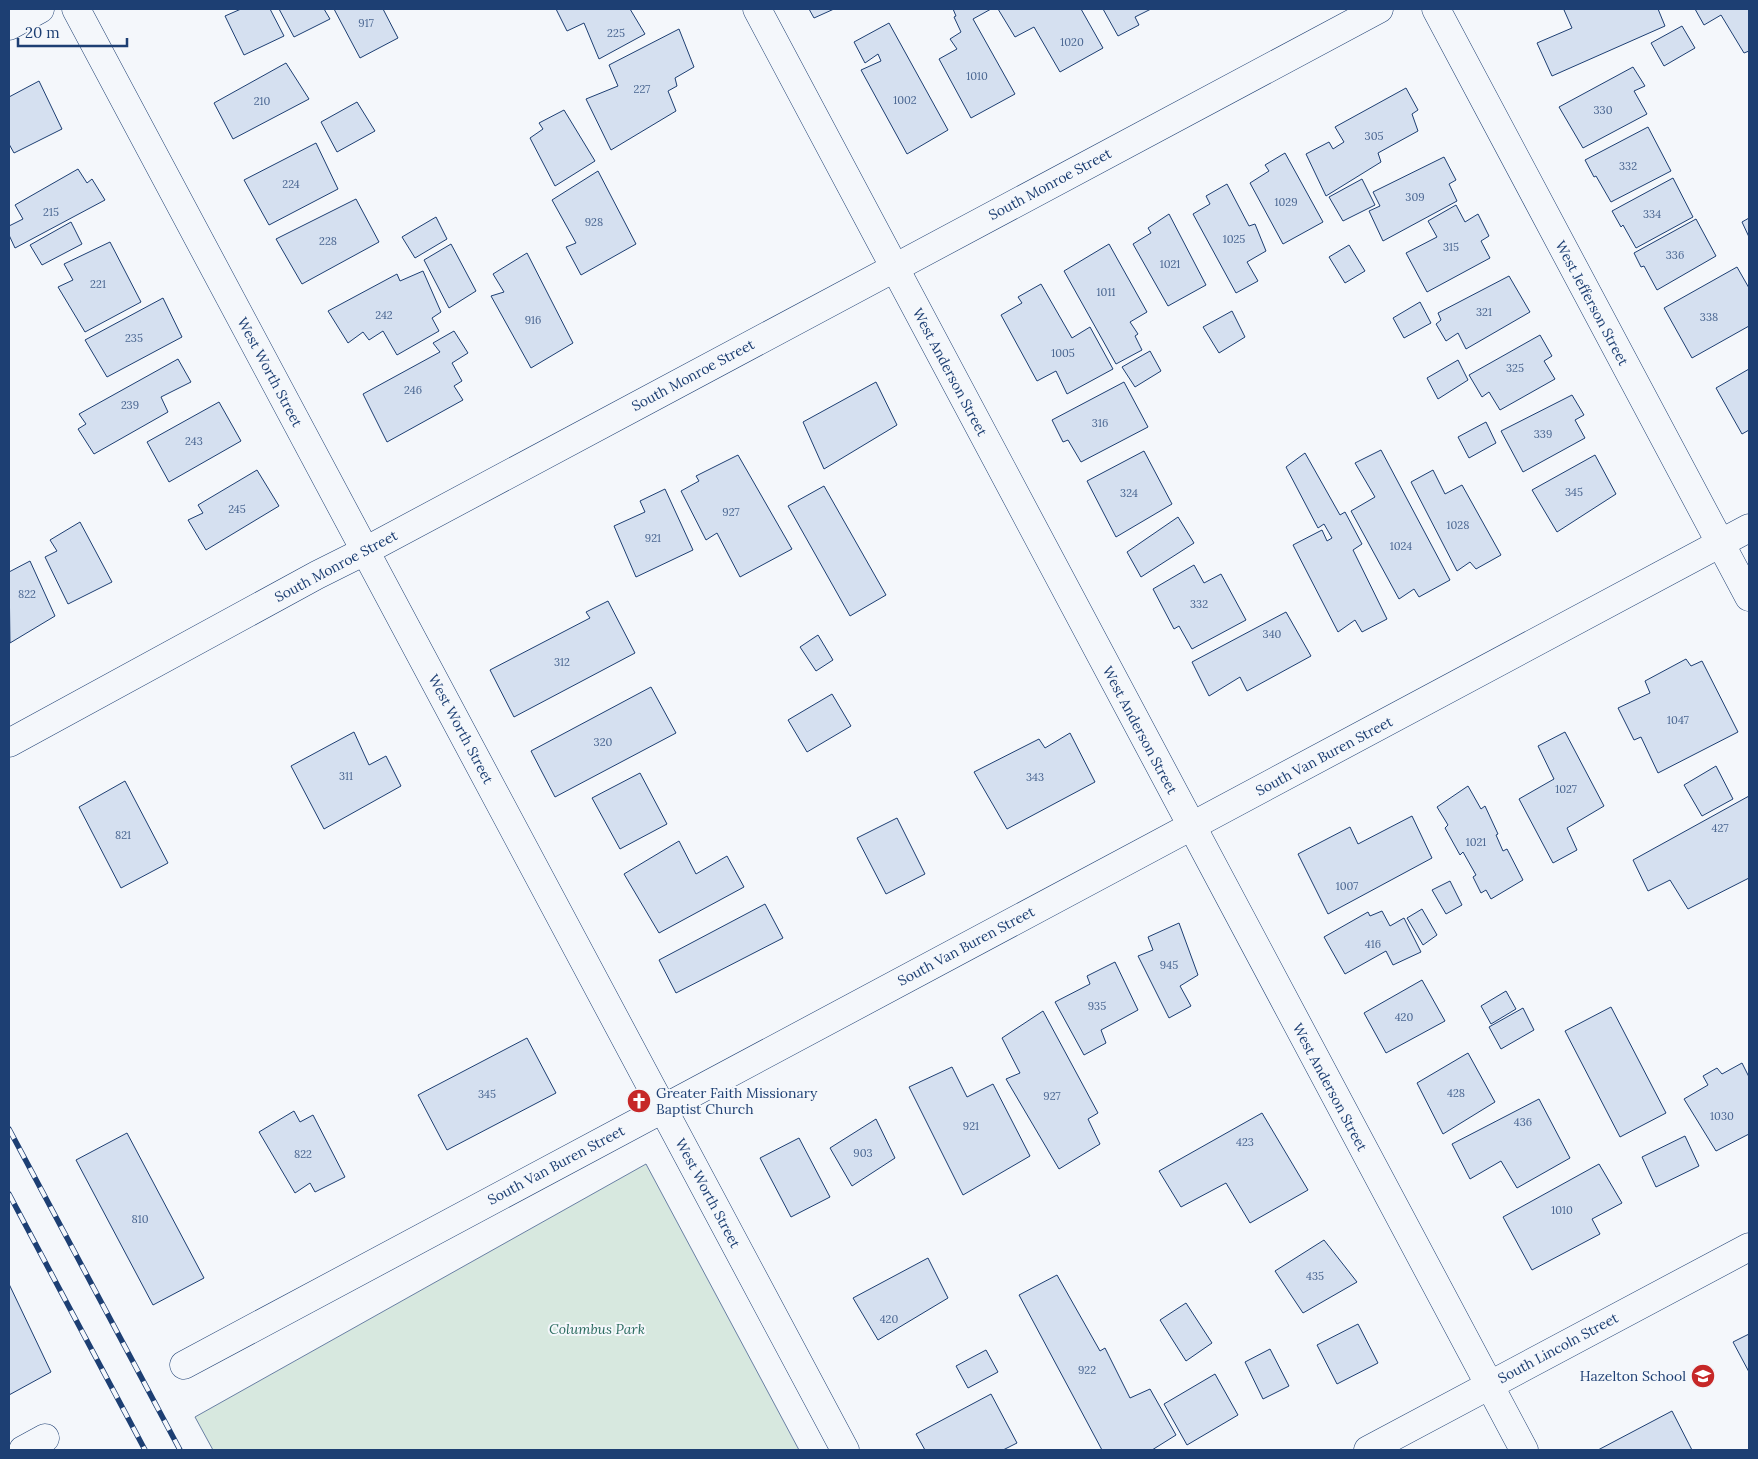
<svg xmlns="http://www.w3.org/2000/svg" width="1758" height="1459" font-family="Lora,serif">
<rect width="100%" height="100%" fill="#f4f7fb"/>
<polygon fill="#d7e8df" stroke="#687fa3" points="646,1164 799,1450 213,1450 195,1417"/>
<g fill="#d5e0f0" stroke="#1d3f73">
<polygon points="241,9 270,9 284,36 244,55 225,16"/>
<polygon points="279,9 324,9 330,19 294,37"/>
<polygon points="334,9 383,9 398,38 360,58"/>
<polygon points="556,9 630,9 645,34 599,59 584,23 567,31"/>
<polygon points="809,9 834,9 814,18"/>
<polygon points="953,9 991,9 973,19 1015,94 971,118 939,59 957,49 950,39 961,32 954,17 956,16"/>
<polygon points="998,9 1081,9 1103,48 1060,72 1034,27 1015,37"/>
<polygon points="1103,9 1151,9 1135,17 1139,25 1118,36"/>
<polygon points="1566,9 1658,9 1665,26 1552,76 1537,43 1572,28 1564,10"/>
<polygon points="1695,9 1749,9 1749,51 1744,53 1721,15 1704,25"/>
<polygon points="889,23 948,130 907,154 861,70 881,61 878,54 865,63 854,42"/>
<polygon points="1682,26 1695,48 1664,66 1651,43"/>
<polygon points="679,29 694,67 675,78 677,86 668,91 676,111 611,150 586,99 618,86 609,65"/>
<polygon points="286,63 309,99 233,139 214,103"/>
<polygon points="1633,67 1645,86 1634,91 1647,114 1583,148 1559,107"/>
<polygon points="39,81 62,129 14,153 9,144 9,97"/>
<polygon points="1406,88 1418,110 1412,114 1418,131 1378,153 1381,162 1326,196 1306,154 1329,142 1333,149 1344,142 1335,127"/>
<polygon points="357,102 375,131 337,152 321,122"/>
<polygon points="564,110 595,161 555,186 530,138 543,129 539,123"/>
<polygon points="1648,127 1671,171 1611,202 1596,176 1594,177 1585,160"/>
<polygon points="316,143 338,189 269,225 244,180"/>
<polygon points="1285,153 1323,222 1283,244 1250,183 1269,171 1265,165"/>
<polygon points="1444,157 1456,180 1449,184 1457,201 1383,241 1369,211 1380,206 1373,192"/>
<polygon points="78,169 87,183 92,179 105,200 15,248 9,235 9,226 23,219 15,205"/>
<polygon points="598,171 636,244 581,275 566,247 576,243 552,200"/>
<polygon points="1673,178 1693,217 1636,248 1623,225 1621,227 1612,211"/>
<polygon points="1362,179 1375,205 1343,221 1329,197"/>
<polygon points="1227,184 1249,226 1255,224 1266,251 1247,262 1258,281 1236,293 1193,214 1210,204 1206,196"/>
<polygon points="356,199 379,242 302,284 276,239"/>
<polygon points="1456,205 1465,222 1478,214 1489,236 1481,241 1490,258 1427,292 1406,253 1437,237 1428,221"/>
<polygon points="1169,214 1206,285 1168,306 1133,244 1151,233 1148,228"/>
<polygon points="436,217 447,239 415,258 402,237"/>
<polygon points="1749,218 1749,237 1742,222"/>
<polygon points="1696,219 1716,256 1657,290 1644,266 1641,267 1634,253"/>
<polygon points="71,222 82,244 42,265 30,245"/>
<polygon points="110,242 141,302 85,332 58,287 73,280 64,264"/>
<polygon points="451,244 476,291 449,308 424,260"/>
<polygon points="1109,244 1147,312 1130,322 1138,334 1135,336 1142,350 1116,364 1064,271"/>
<polygon points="1349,245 1365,271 1345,283 1329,257"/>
<polygon points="527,253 573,343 531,368 491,296 504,292 493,274"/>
<polygon points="1737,267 1749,288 1749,326 1692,358 1664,308"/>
<polygon points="423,271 441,312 432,318 439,331 397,355 383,331 369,340 363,332 348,343 328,311 397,274 400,281"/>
<polygon points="1509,276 1530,312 1466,349 1458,333 1446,341 1436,324 1441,320 1438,313"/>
<polygon points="1041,284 1072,338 1090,327 1113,369 1067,394 1056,371 1037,381 1001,315 1022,303 1018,297"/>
<polygon points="163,298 182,337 107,377 85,340"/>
<polygon points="1420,302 1431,323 1404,338 1393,318"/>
<polygon points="1232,311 1245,337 1219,353 1203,327"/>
<polygon points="454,331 468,353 452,363 462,381 454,386 463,400 387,442 363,394 440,352 433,343"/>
<polygon points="1540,335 1552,356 1544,361 1555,379 1500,410 1489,392 1482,397 1469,375"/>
<polygon points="1150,351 1161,371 1135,387 1122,367"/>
<polygon points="178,359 191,382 161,397 168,412 94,454 78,429 86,424 79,414"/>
<polygon points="1458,360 1468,380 1438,399 1427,378"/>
<polygon points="1749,369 1749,430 1742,434 1716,388"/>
<polygon points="876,382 897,425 824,469 803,422"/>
<polygon points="1124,382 1148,427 1081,462 1068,440 1063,442 1052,420"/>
<polygon points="1572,395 1584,415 1575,420 1585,438 1523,472 1501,431"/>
<polygon points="219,402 241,441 169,482 147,442"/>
<polygon points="1486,422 1496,443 1469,458 1458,437"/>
<polygon points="1381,450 1450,580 1419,597 1414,589 1399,599 1351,511 1375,497 1355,463"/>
<polygon points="1144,451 1172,504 1116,537 1087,481"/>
<polygon points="1305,453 1340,515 1345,512 1362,544 1353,550 1387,619 1362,632 1355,620 1338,632 1293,545 1322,530 1327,541 1332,538 1324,524 1318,528 1286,467"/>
<polygon points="738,455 792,549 740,577 717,533 706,540 681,491 699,481 696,476"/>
<polygon points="1595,455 1616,494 1557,532 1532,490"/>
<polygon points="257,470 279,506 206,550 188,520 203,513 198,505"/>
<polygon points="1433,470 1445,494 1462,485 1501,555 1476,569 1470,562 1457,571 1411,482"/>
<polygon points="824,486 886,595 850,616 788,506"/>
<polygon points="665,489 693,550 636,577 614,526 645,512 640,501"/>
<polygon points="1178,517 1194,543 1141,577 1127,552"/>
<polygon points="80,522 112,582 68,604 45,557 57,551 50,540"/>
<polygon points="30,561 55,616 10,643 9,572"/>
<polygon points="1194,565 1204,583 1221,574 1246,620 1192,649 1179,626 1174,629 1153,589"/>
<polygon points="608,601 635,653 514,717 490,670 590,618 586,612"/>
<polygon points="1286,612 1311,656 1247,691 1240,677 1209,696 1192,662"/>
<polygon points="818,635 833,660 816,671 800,647"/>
<polygon points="1686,659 1691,666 1702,661 1738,732 1658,773 1641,737 1634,740 1618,708 1650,693 1645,681"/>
<polygon points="651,687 676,733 555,797 531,751"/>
<polygon points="832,694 851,726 807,752 788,720"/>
<polygon points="354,732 369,765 386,756 401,786 324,829 291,766"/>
<polygon points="1565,732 1604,806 1567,828 1577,850 1553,863 1519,799 1554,779 1538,746"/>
<polygon points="1070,733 1095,782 1007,829 974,772 1039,739 1045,748"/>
<polygon points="1716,766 1733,799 1702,816 1684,785"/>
<polygon points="640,773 667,824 620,849 592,798"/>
<polygon points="125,781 168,863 121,888 79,807"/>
<polygon points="1468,786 1481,809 1485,806 1498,834 1496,835 1503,851 1507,849 1523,880 1491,899 1486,890 1481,893 1473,877 1476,875 1463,852 1460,855 1445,828 1448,825 1437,807"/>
<polygon points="1749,796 1749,878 1688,909 1670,880 1648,891 1633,860"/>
<polygon points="1412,816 1432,858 1328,914 1298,854 1350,827 1358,844"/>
<polygon points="897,818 925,874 886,894 857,838"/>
<polygon points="679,841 696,874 727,856 744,887 659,933 624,874"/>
<polygon points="1450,881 1462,905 1446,914 1432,890"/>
<polygon points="765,904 783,938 676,993 659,960"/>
<polygon points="1422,909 1437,935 1423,945 1407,918"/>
<polygon points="1382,911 1390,926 1404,918 1421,952 1393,965 1386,951 1345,974 1324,937 1368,912 1370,916"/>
<polygon points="1179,923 1198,975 1180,986 1191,1006 1169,1018 1138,956 1153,950 1148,937"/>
<polygon points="1115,962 1138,1010 1101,1030 1106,1043 1084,1055 1055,1002 1090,984 1087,976"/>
<polygon points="1422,980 1445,1021 1386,1053 1364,1013"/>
<polygon points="1506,991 1516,1009 1491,1024 1481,1006"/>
<polygon points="1611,1007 1666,1113 1620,1137 1565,1031"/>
<polygon points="1523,1008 1534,1030 1501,1049 1489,1027"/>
<polygon points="1043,1011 1098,1113 1088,1119 1100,1144 1059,1169 1006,1079 1020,1073 1002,1038"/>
<polygon points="527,1038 556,1093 447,1150 418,1095"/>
<polygon points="1468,1053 1495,1102 1443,1134 1417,1083"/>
<polygon points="1742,1063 1749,1077 1749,1134 1716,1151 1684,1099 1708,1085 1703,1076 1717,1068 1722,1074"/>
<polygon points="952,1067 967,1097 993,1084 1030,1156 963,1195 909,1087"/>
<polygon points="1539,1099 1570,1158 1517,1188 1501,1161 1470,1179 1452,1144"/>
<polygon points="294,1111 300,1122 313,1115 345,1177 315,1192 310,1183 295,1193 259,1132"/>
<polygon points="1262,1113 1308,1190 1250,1223 1226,1183 1181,1207 1159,1171"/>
<polygon points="876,1119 895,1158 852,1186 830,1148"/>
<polygon points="127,1133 204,1278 153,1305 76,1160"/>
<polygon points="1685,1136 1699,1166 1656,1187 1642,1157"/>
<polygon points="799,1138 830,1197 791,1217 760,1158"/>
<polygon points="1599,1164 1622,1203 1592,1219 1600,1234 1532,1270 1503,1217"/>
<polygon points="1324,1240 1357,1282 1303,1313 1275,1271"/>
<polygon points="928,1258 948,1298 878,1340 853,1298"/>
<polygon points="1057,1275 1100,1351 1105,1348 1130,1398 1150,1389 1176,1435 1152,1450 1102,1450 1019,1295"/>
<polygon points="9,1284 51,1372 9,1395"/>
<polygon points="1186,1303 1212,1343 1186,1361 1160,1320"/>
<polygon points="1358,1324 1378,1363 1337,1384 1317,1345"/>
<polygon points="1749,1334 1749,1372 1733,1342"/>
<polygon points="1270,1349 1289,1386 1263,1399 1245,1362"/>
<polygon points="986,1350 998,1372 968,1388 956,1366"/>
<polygon points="1215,1374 1238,1415 1187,1445 1164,1404"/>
<polygon points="991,1394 1017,1443 1003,1450 925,1450 916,1434"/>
<polygon points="1672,1411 1692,1450 1598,1450"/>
</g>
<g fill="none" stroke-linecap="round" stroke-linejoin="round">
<g stroke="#1d3f73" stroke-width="29">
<g id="street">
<polyline points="76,9 845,1450"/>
<polyline points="757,9 1524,1450"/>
<polyline points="1436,9 1749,597"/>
<polyline points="9,26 40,9"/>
<polyline points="9,743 317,575 365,551 1379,9"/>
<polyline points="184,1365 1749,528"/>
<polyline points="23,1450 45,1438"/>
</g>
</g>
<g stroke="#1d3f73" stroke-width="29">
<polyline id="secondary" points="1368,1450 1749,1247"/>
</g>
<use href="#street" stroke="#f4f7fb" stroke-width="28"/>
<use href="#secondary" stroke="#f4f7fb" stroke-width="28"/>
<g stroke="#1d3f73" stroke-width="5.5">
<g id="rail">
<polyline points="9,1129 180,1450"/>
<polyline points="9,1194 145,1450"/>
</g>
</g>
<use href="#rail" stroke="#f4f7fb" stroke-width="4" stroke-dasharray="11" stroke-linecap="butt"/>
</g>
<defs>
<g id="church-disc" transform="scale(1.25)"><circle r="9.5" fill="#c62828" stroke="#f4f7fb"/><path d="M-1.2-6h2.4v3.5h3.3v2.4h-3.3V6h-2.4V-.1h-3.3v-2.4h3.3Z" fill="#fff"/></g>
<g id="school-disc" transform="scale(1.25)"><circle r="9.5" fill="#c62828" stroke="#f4f7fb"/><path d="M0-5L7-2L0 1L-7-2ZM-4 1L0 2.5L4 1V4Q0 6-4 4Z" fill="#fff"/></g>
</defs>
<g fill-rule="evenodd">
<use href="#church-disc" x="639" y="1101"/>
<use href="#school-disc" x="1703" y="1376"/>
</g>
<g text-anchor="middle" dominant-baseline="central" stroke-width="4" stroke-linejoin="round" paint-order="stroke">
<g font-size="11" fill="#4b6792">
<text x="366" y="23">917</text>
<text x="616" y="33">225</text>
<text x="1072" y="42">1020</text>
<text x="977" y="76">1010</text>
<text x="642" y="89">227</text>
<text x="905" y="100">1002</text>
<text x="262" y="101">210</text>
<text x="1603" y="110">330</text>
<text x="1374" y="136">305</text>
<text x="1628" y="166">332</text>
<text x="291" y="184">224</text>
<text x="1415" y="197">309</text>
<text x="1286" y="202">1029</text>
<text x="51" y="212">215</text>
<text x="1652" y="214">334</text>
<text x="594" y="222">928</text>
<text x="1234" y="239">1025</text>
<text x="328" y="241">228</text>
<text x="1451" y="247">315</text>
<text x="1675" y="255">336</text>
<text x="1170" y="264">1021</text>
<text x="98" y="284">221</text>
<text x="1106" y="292">1011</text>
<text x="1484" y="312">321</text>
<text x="384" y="315">242</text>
<text x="1709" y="317">338</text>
<text x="533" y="320">916</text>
<text x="134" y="338">235</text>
<text x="1063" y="353">1005</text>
<text x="1515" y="368">325</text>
<text x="413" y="390">246</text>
<text x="130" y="405">239</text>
<text x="1100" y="423">316</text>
<text x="1543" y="434">339</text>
<text x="194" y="441">243</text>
<text x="1574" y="492">345</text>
<text x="1129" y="493">324</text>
<text x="237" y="509">245</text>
<text x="731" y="512">927</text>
<text x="1458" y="525">1028</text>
<text x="653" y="538">921</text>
<text x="1401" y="546">1024</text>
<text x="27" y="594">822</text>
<text x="1199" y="604">332</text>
<text x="1272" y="634">340</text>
<text x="562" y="662">312</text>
<text x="1678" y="720">1047</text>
<text x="603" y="742">320</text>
<text x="346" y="776">311</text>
<text x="1035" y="777">343</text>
<text x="1566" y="789">1027</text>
<text x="1720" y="828">427</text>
<text x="123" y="835">821</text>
<text x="1476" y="842">1021</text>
<text x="1347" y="886">1007</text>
<text x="1373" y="944">416</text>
<text x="1169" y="965">945</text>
<text x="1097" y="1006">935</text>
<text x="1404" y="1017">420</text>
<text x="1456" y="1093">428</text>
<text x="487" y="1094">345</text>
<text x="1052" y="1096">927</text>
<text x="1722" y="1116">1030</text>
<text x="1523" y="1122">436</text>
<text x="971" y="1126">921</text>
<text x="1245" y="1142">423</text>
<text x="863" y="1153">903</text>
<text x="303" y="1154">822</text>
<text x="1562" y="1210">1010</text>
<text x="140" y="1219">810</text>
<text x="1315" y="1276">435</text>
<text x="889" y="1319">420</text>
<text x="1087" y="1370">922</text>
</g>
<g font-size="14" fill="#1d3f73" stroke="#f4f7fb">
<text transform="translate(1050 184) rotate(-28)">South Monroe Street</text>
<text transform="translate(1592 303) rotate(62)">West Jefferson Street</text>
<text transform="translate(270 372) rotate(62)">West Worth Street</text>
<text transform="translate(950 372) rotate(62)">West Anderson Street</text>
<text transform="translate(693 375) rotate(-28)">South Monroe Street</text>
<text transform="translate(336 566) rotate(-28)">South Monroe Street</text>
<text transform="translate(461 729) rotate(62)">West Worth Street</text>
<text transform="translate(1140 730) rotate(62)">West Anderson Street</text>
<text transform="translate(1324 756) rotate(-28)">South Van Buren Street</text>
<text transform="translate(966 946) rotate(-28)">South Van Buren Street</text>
<text transform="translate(1330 1087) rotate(62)">West Anderson Street</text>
<text transform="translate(556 1165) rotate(-28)">South Van Buren Street</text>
<text transform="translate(708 1193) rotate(62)">West Worth Street</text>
<text transform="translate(1558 1348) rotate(-28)">South Lincoln Street</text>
</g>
<g font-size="14" fill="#1d3f73" stroke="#f4f7fb" text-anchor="start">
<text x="656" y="1093">Greater Faith Missionary<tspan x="656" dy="16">Baptist Church</tspan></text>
<text x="1686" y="1376" text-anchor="end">Hazelton School</text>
</g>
<g font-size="14" font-style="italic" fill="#2c6c60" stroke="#f4f7fb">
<text x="597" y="1329">Columbus Park</text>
</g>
</g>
<rect width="1758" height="1459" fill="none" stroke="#1d3f73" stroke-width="20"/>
<path d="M18 38v8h109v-8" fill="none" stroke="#1d3f73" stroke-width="2.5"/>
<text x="25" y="38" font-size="15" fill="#1d3f73" stroke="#f4f7fb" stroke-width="4" paint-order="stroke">20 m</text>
</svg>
